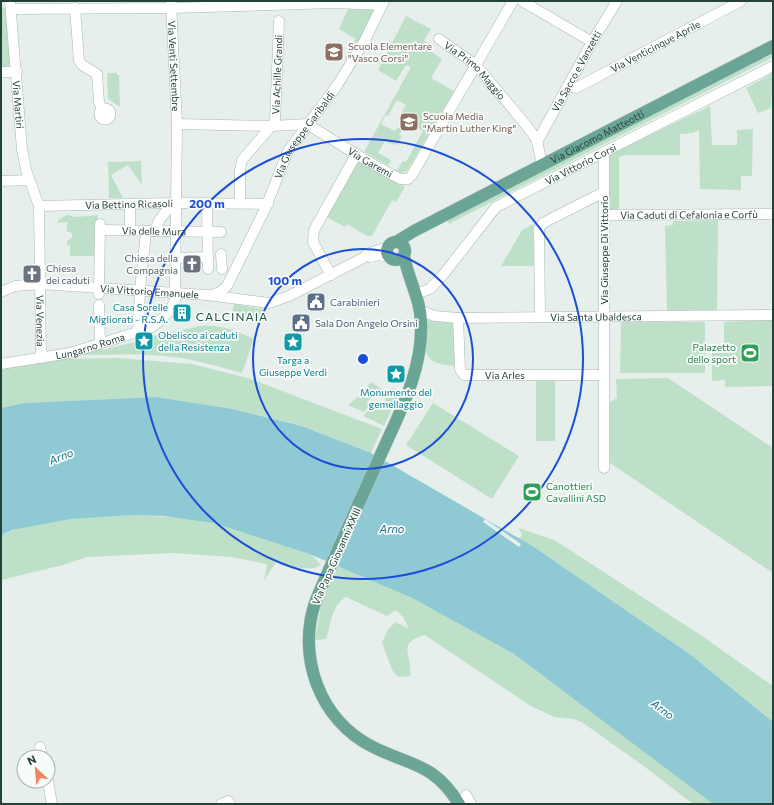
<svg xmlns="http://www.w3.org/2000/svg" width="774" height="805" font-family="Commissioner,sans-serif">
<rect width="100%" height="100%" fill="#e6efeb"/>
<g fill="#bfe0c8">
<polygon points="5,7 10,65 1,68 1,8"/>
<polygon points="348,9 375,10 370,24 349,60 345,58 356,39 339,29"/>
<polygon points="406,16 431,29 424,41 432,45 429,50 442,59 431,78 454,91 407,171 401,173 395,170 398,169 403,161 406,162 423,131 414,126 412,129 405,125 403,127 400,125 403,119 399,117 406,105 397,100 388,116 386,115 381,124 395,131 398,127 402,130 399,135 402,136 397,145 395,143 394,145 385,141 378,153 391,160 388,165 364,152 411,67 406,65 396,81 378,70"/>
<polygon points="773,51 773,57 449,224 447,219"/>
<polygon points="107,73 117,73 117,75 119,75 120,107 108,99"/>
<polygon points="773,73 771,108 758,113 746,88"/>
<polygon points="710,106 712,145 737,145 737,130 753,129 752,176 741,176 741,190 700,189 699,131 693,132 693,133 680,134 680,155 626,155 619,157 619,209 607,210 608,155"/>
<polygon points="141,161 142,185 128,165 111,175 123,198 109,198 108,162"/>
<polygon points="358,161 405,187 396,202 392,200 372,236 367,236 347,224 345,227 326,217"/>
<polygon points="67,215 76,217 98,215 98,220 97,220 99,256 70,256 70,245 67,245 67,241 72,237 72,233 66,231 68,222 58,223 58,220"/>
<polygon points="718,220 717,310 667,310 665,226 673,225 673,221"/>
<polygon points="533,224 534,266 501,266 522,230"/>
<polygon points="234,304 263,309 260,319 232,312"/>
<path d="M423,320l30,3 2,43c-6,-1 -14,-1 -20,-4 -14,-6 -12,-30 -12,-42z"/>
<polygon points="773,320 773,386 725,387 725,380 712,381 712,353 724,353 724,322"/>
<polygon points="621,322 705,322 705,373 620,373"/>
<path d="M201,326c22,-1 33,4 53,13l-12,34c-22,-6 -45,-13 -68,-16 -33,-4 -67,-2 -101,-2l27,-9 2,4 37,-9 -4,-5h17z"/>
<polygon points="119,358 192,364 248,378 382,429 371,453 303,426 233,409 156,397 23,403 1,408 1,368 63,359"/>
<polygon points="668,378 773,448 773,573 610,463 610,402 617,398 616,379"/>
<rect x="536" y="381" width="19" height="60"/>
<polygon points="371,382 383,390 380,394 376,391 367,402 370,405 364,412 348,405 362,394"/>
<polygon points="392,388 400,392 384,426 363,416 372,407 376,410 386,400 382,396 385,391 389,393"/>
<polygon points="433,403 519,456 492,499 406,445"/>
<path d="M131,515l54,3 29,5 98,32 9,10c-12,8 -32,0 -45,-3l-12,19 3,-17 -36,-7 -58,-4 -86,4 -24,8 -62,15v-45c40,-17 88,-18 130,-20z"/>
<polygon points="519,528 554,540 570,550 702,636 773,686 773,722 691,655 534,547 517,538 521,537 522,535"/>
<path d="M337,565l75,33 102,56 199,150h-20l-48,-37 -62,-44 -9,-4 -20,-2 -25,-12 -104,-70c-30,8 -12,20 -15,41l-12,1 -6,-7 -10,-28 7,-14 7,-6 13,7 -6,-12 -7,-7 -9,6 -41,-19c-15,8 -15,29 -20,42l-11,1 7,-41z"/>
</g>
<polygon fill="#8ec9d4" points="156,397 233,409 302,426 371,453 534,547 691,655 773,722 773,804 713,804 514,654 412,598 312,555 214,523 163,516 131,515 70,519 12,530 1,535 1,408 23,403"/>
<polygon fill="#e6efeb" points="485,519 521,544 519,547 483,522"/>
<g fill="none" stroke-linecap="round" stroke-linejoin="round">
<g stroke="#a8b8b2" stroke-width="11">
<g id="minor">
<path id="s1" d="M10,1l12,148 4,21 13,36 2,152"/>
<polyline points="522,1 592,42"/>
<path id="s2" d="M171,3l6,121 -2,168"/>
<polyline points="75,8 79,60 82,65 97,74 99,102 102,110"/>
<polyline points="12,9 172,8 334,3 382,5"/>
<path id="s3" d="M439,39l37,26 50,60 11,15 5,25"/>
<polyline points="1,72 17,72"/>
<path id="s4" d="M569,86l7,2 165,-87"/>
<circle cx="105" cy="114" r="5.5"/>
<path id="s5" d="M177,124l95,2 35,-2 57,35 36,20h8l4,-4 101,-174"/>
<path id="s6" d="M537,142l55,-100 25,-41"/>
<polyline points="1,181 29,180"/>
<polyline points="207,203 208,269"/>
<path id="s7" d="M240,203v-33l2,-10 33,-38 4,-101"/>
<path id="s8" d="M39,206l134,-3 95,1"/>
<path id="s9" d="M604,215l169,-1"/>
<path id="s10" d="M101,230l120,2"/>
<polyline points="130,230 130,205"/>
<polyline points="154,231 160,219 173,203"/>
<polyline points="221,254 222,269"/>
<polyline points="370,257 379,255 388,257"/>
<polyline points="175,258 208,257"/>
<polyline points="331,275 313,242 314,230 356,155"/>
<path id="s11" d="M1,292l14,-6 25,-2 167,11 62,8 20,-7 74,-38 6,-5 19,-6"/>
<polyline points="99,294 100,224"/>
<path id="s12" d="M415,294l15,-5 13,-14 53,-68 277,-141"/>
<path id="s13" d="M212,295l8,-3 7,-6 38,-77 23,-58 50,-67 27,-44 19,-39"/>
<polyline points="99,305 100,343"/>
<path id="s14" d="M421,311l14,5 23,2 315,-3"/>
<polyline points="540,317 539,228 543,223 604,192"/>
<path id="s15" d="M458,318l2,51 4,6h140"/>
<polyline points="138,333 140,290 146,231"/>
<path id="s16" d="M1,364l69,-11 80,-25c12,-7 25,-21 27,-35"/>
<polyline points="604,468 604,152"/>
<polyline points="40,747 42,757"/>
<polyline points="48,781 52,804"/>
<polyline points="466,795 471,804"/>
<polyline points="221,804 228,801 230,804"/>
</g>
</g>
<g stroke="#c2cac8" stroke-width="13">
<g id="major">
<circle cx="396" cy="251" r="9"/>
<path id="s17" d="M396,242l18,-11 359,-185"/>
<path d="M404,256c4,23 17,44 17,67 2,50 -24,94 -43,138 -21,46 -42,92 -62,139 -20,55 3,120 57,147 38,19 61,16 86,57"/>
</g>
</g>
<use href="#minor" stroke="#fff" stroke-width="10"/>
<use href="#major" stroke="#6aa596" stroke-width="12"/>
</g>
<g fill="none" stroke="#1d4ed8" stroke-width="2">
<circle cx="363" cy="359" r="110"/>
<circle cx="363" cy="359" r="220"/>
</g>
<defs>
<g id="school-square" transform="scale(1)"><rect x="-9" y="-9" width="18" height="18" rx="4" fill="#8d6e63" stroke="#f7fbf9"/><path d="M0-5L7-2L0 1L-7-2ZM-4 1L0 2.5L4 1V4Q0 6-4 4Z" fill="#fff"/></g>
<g id="church-square" transform="scale(1)"><rect x="-9" y="-9" width="18" height="18" rx="4" fill="#6b7280" stroke="#f7fbf9"/><path d="M-1.2-6h2.4v3.5h3.3v2.4h-3.3V6h-2.4V-.1h-3.3v-2.4h3.3Z" fill="#fff"/></g>
<g id="civic-square" transform="scale(1)"><rect x="-9" y="-9" width="18" height="18" rx="4" fill="#5c6f8a" stroke="#f7fbf9"/><path d="M-.6-6.5H3V-4.5H.6V-3L4-1V1h2V6H-6V1h2V-1L-.6-3ZM-1.2 2.5V6h2.4V2.5Z" fill="#fff"/></g>
<g id="building-square" transform="scale(1)"><rect x="-9" y="-9" width="18" height="18" rx="4" fill="#0f9aa8" stroke="#f7fbf9"/><path d="M-4-6H4V6H1V3H-1V6H-4ZM-2.5-4.3h1.7v1.8h-1.7ZM.8-4.3h1.7v1.8H.8ZM-2.5-1h1.7V.8h-1.7ZM.8-1h1.7V.8H.8Z" fill="#fff"/></g>
<g id="sight-square" transform="scale(1)"><rect x="-9" y="-9" width="18" height="18" rx="4" fill="#0f9aa8" stroke="#f7fbf9"/><path d="M0-6L1.8-2.2L6-1.7L2.9 1.2L3.7 5.4L0 3.3L-3.7 5.4L-2.9 1.2L-6-1.7L-1.8-2.2Z" fill="#fff"/></g>
<g id="stadium-square" transform="scale(1)"><rect x="-9" y="-9" width="18" height="18" rx="4" fill="#2e9e5b" stroke="#f7fbf9"/><path d="M0-5a6.5 5 0 1 0 0 10a6.5 5 0 1 0 0-10ZM-3.5-1.8h7v3.6h-7Z" fill="#fff"/></g>
</defs>
<g fill-rule="evenodd">
<use href="#school-square" x="334" y="52"/>
<use href="#school-square" x="409" y="122"/>
<use href="#church-square" x="192" y="264"/>
<use href="#church-square" x="32" y="274"/>
<use href="#civic-square" x="316" y="302"/>
<use href="#building-square" x="182" y="313"/>
<use href="#civic-square" x="301" y="323"/>
<use href="#sight-square" x="144" y="341"/>
<use href="#sight-square" x="293" y="342"/>
<use href="#stadium-square" x="750" y="353"/>
<use href="#sight-square" x="396" y="374"/>
<use href="#stadium-square" x="532" y="492"/>
</g>
<g text-anchor="middle" dominant-baseline="central" stroke-width="3.5" stroke-linejoin="round" paint-order="stroke">
<g font-size="10" fill="#785e54" stroke="#f7fbf9" text-anchor="start">
<text x="348" y="46">Scuola Elementare<tspan x="348" dy="12">"Vasco Corsi"</tspan></text>
<text x="423" y="116">Scuola Media<tspan x="423" dy="12">"Martin Luther King"</tspan></text>
</g>
<g font-size="10" fill="#24423a" stroke="#f7fbf9">
<text stroke="none"><textPath href="#s4" startOffset="97">Via Venticinque Aprile</textPath></text>
<text stroke="none"><textPath href="#s2" startOffset="63">Via Venti Settembre</textPath></text>
<text stroke="none"><textPath href="#s3" startOffset="48">Via Primo Maggio</textPath></text>
<text stroke="none"><textPath href="#s6" startOffset="81">Via Sacco e Vanzetti</textPath></text>
<text stroke="none"><textPath href="#s7" startOffset="141">Via Achille Grandi</textPath></text>
<text stroke="none"><textPath href="#s1" startOffset="104">Via Martiri</textPath></text>
<text stroke="none"><textPath href="#s13" startOffset="188">Via Giuseppe Garibaldi</textPath></text>
<text stroke="none"><textPath href="#s17" startOffset="227">Via Giacomo Matteotti</textPath></text>
<text stroke="none"><textPath href="#s5" startOffset="204">Via Garemi</textPath></text>
<text stroke="none"><textPath href="#s12" startOffset="216">Via Vittorio Corsi</textPath></text>
<text stroke="none"><textPath href="#s8" startOffset="90">Via Bettino Ricasoli</textPath></text>
<text stroke="none"><textPath href="#s9" startOffset="85">Via Caduti di Cefalonia e Corfù</textPath></text>
<text stroke="none"><textPath href="#s10" startOffset="53">Via delle Mura</textPath></text>
<text transform="translate(604 250) rotate(-90)">Via Giuseppe Di Vittorio</text>
<text stroke="none"><textPath href="#s11" startOffset="150">Via Vittorio Emanuele</textPath></text>
<text stroke="none"><textPath href="#s14" startOffset="176">Via Santa Ubaldesca</textPath></text>
<text stroke="none"><textPath href="#s1" startOffset="323">Via Venezia</textPath></text>
<text stroke="none"><textPath href="#s16" startOffset="91">Lungarno Roma</textPath></text>
<text stroke="none"><textPath href="#s15" startOffset="99">Via Arles</textPath></text>
<text transform="translate(336 556) rotate(-66)">Via Papa Giovanni XXIII</text>
</g>
<g font-size="10" fill="#5b616d" stroke="#f7fbf9" text-anchor="end">
<text x="178" y="258">Chiesa della<tspan x="178" dy="12">Compagnia</tspan></text>
<text x="46" y="268" text-anchor="start">Chiesa<tspan x="46" dy="12">dei caduti</tspan></text>
</g>
<g font-size="10" fill="#4e5e75" stroke="#f7fbf9" text-anchor="start">
<text x="330" y="302">Carabinieri</text>
<text x="315" y="323">Sala Don Angelo Orsini</text>
</g>
<g font-size="10" fill="#0d838f" stroke="#f7fbf9">
<text x="168" y="307" text-anchor="end">Casa Sorelle<tspan x="168" dy="12">Migliorati - R.S.A.</tspan></text>
<text x="158" y="335" text-anchor="start">Obelisco ai caduti<tspan x="158" dy="12">della Resistenza</tspan></text>
<text x="293" y="360">Targa a<tspan x="293" dy="12">Giuseppe Verdi</tspan></text>
<text x="396" y="392">Monumento del<tspan x="396" dy="12">gemellaggio</tspan></text>
</g>
<g font-size="10" fill="#27864d" stroke="#f7fbf9" text-anchor="end">
<text x="736" y="347">Palazetto<tspan x="736" dy="12">dello sport</tspan></text>
<text x="546" y="486" text-anchor="start">Canottieri<tspan x="546" dy="12">Cavallini ASD</tspan></text>
</g>
<g font-size="11" font-style="italic" fill="#1c6f80" stroke="#f7fbf9">
<text transform="translate(61 456) rotate(-21)">Arno</text>
<text x="392" y="528">Arno</text>
<text transform="translate(663 709) rotate(36)">Arno</text>
</g>
<g font-size="12" letter-spacing="1" fill="#1f5548" stroke="#f7fbf9">
<text x="232" y="316">CALCINAIA</text>
</g>
</g>
<circle cx="363" cy="359" r="6" fill="#1d4ed8" stroke="#f7fbf9" stroke-width="2"/>
<g font-size="12" text-anchor="middle" font-weight="bold" fill="#1d4ed8" stroke="#f7fbf9" stroke-width="3.5" stroke-linejoin="round" paint-order="stroke">
<text x="207" y="208">200 m</text>
<text x="285" y="285">100 m</text>
</g>
<rect width="774" height="805" fill="none" stroke="#24423a" stroke-width="4"/>
<g transform="translate(36 769) rotate(334)"><circle r="19" fill="#f7fbf9" stroke="#a3b1ad"/>
<path d="M0-3L7 15L0 10L-7 15Z" fill="#f4845f"/>
<text y="-6" font-size="11" font-weight="bold" text-anchor="middle" fill="#24423a">N</text>
</g>
</svg>
